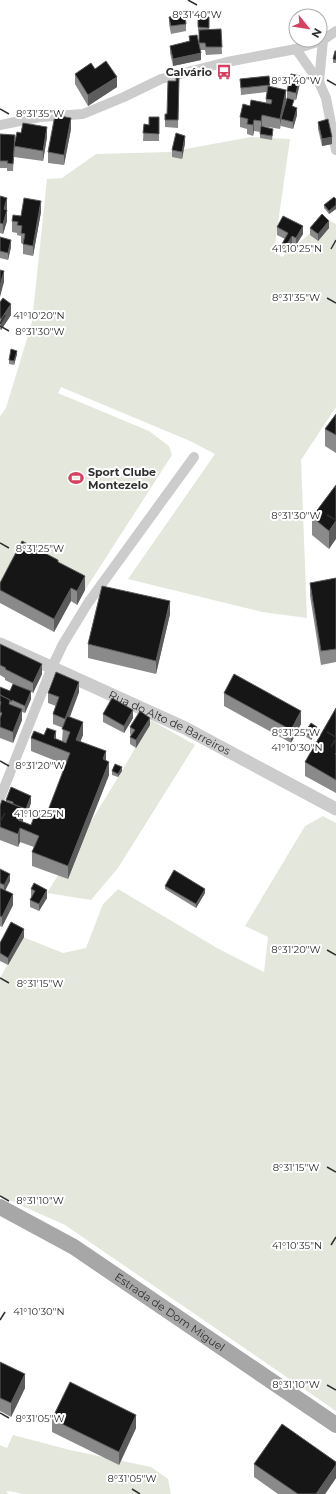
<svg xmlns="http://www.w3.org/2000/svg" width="336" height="1494" font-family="Montserrat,sans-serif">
<rect width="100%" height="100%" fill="#fff"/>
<g fill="#e4e8dc">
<polygon points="251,137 290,139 274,251 282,257 327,219 336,224 336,407 301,460 307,618 262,612 128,579 215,454 190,441 61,387 58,393 149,431 169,446 172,455 85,590 16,552 17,553 0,590 0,416 6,408 32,322 47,179 62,178 96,154 169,152"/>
<polygon points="151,720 195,745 118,868 91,900 47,893 122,771"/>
<polygon points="323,816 336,823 336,1411 65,1225 0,1196 0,978 23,937 63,953 86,948 103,904 118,889 217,948 264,972 268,937 245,926 305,826"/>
<polygon points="13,1435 70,1450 151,1467 168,1479 171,1494 23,1494 9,1491 6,1492 9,1494 0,1494 0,1445 7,1448"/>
</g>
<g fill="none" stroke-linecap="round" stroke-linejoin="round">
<g stroke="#ccc" stroke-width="10">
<polyline points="296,49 319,82 326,98 336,150"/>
<polyline points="319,82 323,40"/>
<polyline points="0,125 40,117 83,114 124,97 161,79 227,62 296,49 323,40 336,31"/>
<polyline points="0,798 52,667 63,644 88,603 194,457"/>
</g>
<path stroke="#ccc" stroke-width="13" id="s1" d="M0,644l185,84 151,81"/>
<path stroke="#a7a7a7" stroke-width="16" id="s2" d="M0,1207l74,40 262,178"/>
</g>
<g fill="#8a8a8a">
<polygon points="169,17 186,24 186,31 171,34 169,24"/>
<polygon points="198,17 209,17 209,30 221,29 222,54 206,55 205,50 200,50 201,60 173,66 170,53 170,46 189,41 189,36 199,45 199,31 198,31"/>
<polygon points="336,51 336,63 333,63 333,59"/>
<polygon points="95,69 117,87 88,106 75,84 75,74"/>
<polygon points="269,76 270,86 286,100 284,110 294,106 297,115 293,129 281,126 281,122 280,129 262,126 262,127 273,132 272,140 260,138 260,132 254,131 253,136 247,134 247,129 240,127 240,117 250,106 266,103 266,99 267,92 241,95 240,79"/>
<polygon points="179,78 178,128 165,127 165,114 167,114 176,81"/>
<polygon points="300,83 296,100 287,98 287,91"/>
<polygon points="159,117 159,141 143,141 144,124 149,125"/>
<polygon points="318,122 332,144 322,146 318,129"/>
<polygon points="71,129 64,165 48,163 48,152"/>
<polygon points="0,134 15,145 47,137 43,161 14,157 14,150 13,171 7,171 7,168 0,168"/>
<polygon points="185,143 182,159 172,157 172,150"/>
<polygon points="0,196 7,209 7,221 3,234 0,233"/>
<polygon points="336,199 336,209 329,214 324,208 324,205"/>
<polygon points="41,212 33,256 23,254 23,244 21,243 21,236 17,235 17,233 12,232 12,221 21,216"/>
<polygon points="277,227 303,234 296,245 292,243 286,253 282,251 282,244 285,239 277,235"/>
<polygon points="310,228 329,228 318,241 310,235"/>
<polygon points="0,237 11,247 8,260 0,258"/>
<polygon points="0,302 11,315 1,330 0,329"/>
<polygon points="17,354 14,365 9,364 9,360"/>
<polygon points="336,414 336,453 325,446 325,429"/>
<polygon points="336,485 329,549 312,535 312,517"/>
<polygon points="58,562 85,590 77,605 71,601 54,632 0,603 0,583"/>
<polygon points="336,578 336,662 321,665 310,596 310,583"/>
<polygon points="170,614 156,674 88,658 88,644"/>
<polygon points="0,644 42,674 33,693 31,692 31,699 25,713 22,712 22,720 13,743 0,738 0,688 10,691 13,684 5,680 5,678 0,675"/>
<polygon points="79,692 70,717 83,735 80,741 106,760 109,775 68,879 32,866 32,852 34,847 20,842 18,847 0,840 0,806 6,801 6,800 31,803 26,817 23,815 23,822 31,825 47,813 66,765 31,751 31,738 44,735 62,741 63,728 53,724 53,714 56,706 48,703 48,693"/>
<polygon points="224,693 301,724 291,743 224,706"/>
<polygon points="336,708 336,793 305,776 305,762"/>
<polygon points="103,714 133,718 124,733 103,722"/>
<polygon points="150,725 136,748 130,744 130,737 131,735 130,734 130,727"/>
<polygon points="317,730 311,740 305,736 305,732"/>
<polygon points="112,771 122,771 118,777 112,775"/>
<polygon points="0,869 10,881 5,890 13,905 2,927 0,926"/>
<polygon points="165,886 205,893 196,908 165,889"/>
<polygon points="31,889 47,898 39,911 30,907 30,900 32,897 31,897"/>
<polygon points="24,937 8,965 0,961 0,943"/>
<polygon points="0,1362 25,1388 11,1417 0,1411"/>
<polygon points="52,1419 136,1428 119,1465 52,1432"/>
<polygon points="254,1464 336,1478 325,1494 278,1494 254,1477"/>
</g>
<g fill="#5c5c5c">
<polygon points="201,53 201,60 173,66 173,59"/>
<polygon points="300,76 300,83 296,100 296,93"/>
<polygon points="117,77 117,87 88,106 88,95"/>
<polygon points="286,90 286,100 282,119 281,119 280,129 280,119"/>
<polygon points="297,108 297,115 293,129 293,122"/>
<polygon points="262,115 262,126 261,132 261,121"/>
<polygon points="71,118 71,129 64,165 64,155"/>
<polygon points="254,120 254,131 253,136 253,125"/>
<polygon points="47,127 47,137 43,161 43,151"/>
<polygon points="185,136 185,143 182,159 182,152"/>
<polygon points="332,137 332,144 322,146 322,139"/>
<polygon points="7,198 7,209 4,220 4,209"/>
<polygon points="41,201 41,212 33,256 33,246"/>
<polygon points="336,205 336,209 329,214 329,211"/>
<polygon points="7,210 7,221 3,234 3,224"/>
<polygon points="329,221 329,228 318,241 318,234"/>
<polygon points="303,226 303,234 296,245 296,238"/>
<polygon points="292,236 292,243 286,253 286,246"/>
<polygon points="11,240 11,247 8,260 8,253"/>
<polygon points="4,271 4,282 0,297 0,286"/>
<polygon points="11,304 11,315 1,330 1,319"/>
<polygon points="17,351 17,354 14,365 14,361"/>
<polygon points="336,521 336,539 329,549 329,531"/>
<polygon points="85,576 85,590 77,605 77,591"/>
<polygon points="71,588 71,601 54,632 54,619"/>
<polygon points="170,601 170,614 156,674 156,661"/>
<polygon points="42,664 42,674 33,693 33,683"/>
<polygon points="79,682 79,692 65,729 65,719"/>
<polygon points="31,691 31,699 25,713 25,706"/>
<polygon points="22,709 22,720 13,743 13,732"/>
<polygon points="133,710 133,718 124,733 124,726"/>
<polygon points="301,711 301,724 291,743 291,730"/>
<polygon points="150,718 150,725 136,748 136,740"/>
<polygon points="83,722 83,735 76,753 76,740"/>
<polygon points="317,727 317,730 311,740 311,736"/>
<polygon points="56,731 56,745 54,738"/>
<polygon points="106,751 106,765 103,759"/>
<polygon points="109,762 109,775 68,879 68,866"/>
<polygon points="122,767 122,771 118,777 118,774"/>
<polygon points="31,796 31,803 26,817 26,809"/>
<polygon points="23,808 23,821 20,828 20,842 18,847 18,820"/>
<polygon points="10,874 10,881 4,893 4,885"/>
<polygon points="205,889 205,893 196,908 196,904"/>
<polygon points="47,890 47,898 39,911 39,904"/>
<polygon points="13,894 13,905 2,927 2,917"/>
<polygon points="24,929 24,937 8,965 8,958"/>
<polygon points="25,1374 25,1388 11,1417 11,1403"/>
<polygon points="136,1415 136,1428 119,1465 119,1452"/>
<polygon points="336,1465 336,1478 325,1494 316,1494"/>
</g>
<g fill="#161616" stroke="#5c5c5c">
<polygon points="185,15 186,24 171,26 169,17"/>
<polygon points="198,17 209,17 209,28 198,27"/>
<polygon points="221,29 222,47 206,47 205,43 199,43 199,30"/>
<polygon points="197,35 201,53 173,59 170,46 190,41 189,36"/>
<polygon points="335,51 336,51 336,60 333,59"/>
<polygon points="106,61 117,77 88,95 75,74 91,63 95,69"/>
<polygon points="291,74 300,76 296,93 287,91"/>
<polygon points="269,76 270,85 241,88 240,79"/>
<polygon points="176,78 179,78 178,120 165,120 165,114 167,114 168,81 176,81"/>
<polygon points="268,86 286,90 280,119 262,115 261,121 254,120 253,125 247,124 248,119 240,117 243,104 250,106 251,100 271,104 272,100 266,99"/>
<polygon points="287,98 294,100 292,106 297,108 293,122 281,119"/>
<polygon points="55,115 71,118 64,155 48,152"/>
<polygon points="149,117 159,117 159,134 143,133 144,124 149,125"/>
<polygon points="328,119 332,137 322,139 318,122"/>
<polygon points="23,123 47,127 43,151 14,146 17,132 21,133"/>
<polygon points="261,126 273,129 272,136 260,134"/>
<polygon points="176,133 185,136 182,152 172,150"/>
<polygon points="0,134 15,135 13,164 7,163 8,161 0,161"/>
<polygon points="0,196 7,198 4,209 7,210 3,224 0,223"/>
<polygon points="334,197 336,199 336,205 329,211 324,205"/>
<polygon points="24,198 41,201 33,246 23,244 25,234 21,233 22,226 17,225 18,222 12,221 13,215 21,216"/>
<polygon points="322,214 329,221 318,234 310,228"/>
<polygon points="283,216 303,226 296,238 292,236 286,246 282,244 288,233 277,227"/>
<polygon points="0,237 11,240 8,253 0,251"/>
<polygon points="0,270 4,271 0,286"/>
<polygon points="3,298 11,304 1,319 0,318 0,302"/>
<polygon points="11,349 17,351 14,361 9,360"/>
<polygon points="336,414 336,435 325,429"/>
<polygon points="336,485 336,521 329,531 312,517"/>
<polygon points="22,541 58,560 58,562 85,576 77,591 71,588 54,619 0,590 0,583"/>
<polygon points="336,578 336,649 321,651 310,583"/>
<polygon points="102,586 170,601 156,661 88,644"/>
<polygon points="0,644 42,664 33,683 5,669 6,668 0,665"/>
<polygon points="56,672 79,682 65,719 53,714 59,697 48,693"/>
<polygon points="234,674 301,711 291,730 224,693"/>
<polygon points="13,684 31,691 25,706 12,700 11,702 10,700 0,695 0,687 10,691"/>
<polygon points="0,695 10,700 9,704 22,709 13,732 0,727 0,718 2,713 0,712 0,706 1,702 0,701"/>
<polygon points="112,698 133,710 124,726 103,714"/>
<polygon points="336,708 336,753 335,754 336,754 336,780 305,762"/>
<polygon points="140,711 150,718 136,740 130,737 135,730 130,727"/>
<polygon points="67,716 83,722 76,740 106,751 103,759 109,762 68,866 32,852 39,836 20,828 18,834 0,827 0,806 2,800 23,808 18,820 31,825 37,809 47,813 70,753 31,738 34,731 44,735 47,728 56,731 54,738 66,743 70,732 62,729"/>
<polygon points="311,723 317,727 311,736 305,732"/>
<polygon points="115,764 122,767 118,774 112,771"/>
<polygon points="11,787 31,796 26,809 13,804 13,802 6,800"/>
<polygon points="0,869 10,874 4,885 0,883"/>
<polygon points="174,870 205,889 196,904 165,886"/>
<polygon points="34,883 47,890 39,904 30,900 35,891 31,889"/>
<polygon points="0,888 13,894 2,917 0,916"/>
<polygon points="11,922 24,929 8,958 0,953 0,943"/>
<polygon points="0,1362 25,1374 11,1403 0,1398"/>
<polygon points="70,1382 136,1415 119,1452 52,1419"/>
<polygon points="282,1424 336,1462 336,1465 316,1494 298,1494 254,1464"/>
</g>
<path fill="none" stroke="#2f2f2f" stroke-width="1.5" d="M188,0l9,5M327,80l9,5M0,109l9,5M331,249l5,-9M327,298l9,5M0,324l5,-9M0,326l9,5M327,515l9,5M0,543l9,5M327,732l9,5M331,747l5,-9M0,761l9,5M0,822l5,-9M327,950l9,5M0,978l9,5M327,1167l9,5M0,1196l9,5M331,1245l5,-8M0,1320l5,-8M327,1385l9,5M0,1413l9,5M132,1489l8,5"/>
<defs>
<g id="bus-bare" transform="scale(1.2)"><path d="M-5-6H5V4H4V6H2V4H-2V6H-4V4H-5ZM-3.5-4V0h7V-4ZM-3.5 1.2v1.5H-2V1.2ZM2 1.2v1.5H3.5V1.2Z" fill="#d84061" stroke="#fff" stroke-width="2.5" paint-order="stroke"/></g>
<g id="stadium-bare" transform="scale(1.2)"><path d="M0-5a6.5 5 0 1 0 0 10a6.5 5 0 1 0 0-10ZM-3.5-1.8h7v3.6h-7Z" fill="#d84061" stroke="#fff" stroke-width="2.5" paint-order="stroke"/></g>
</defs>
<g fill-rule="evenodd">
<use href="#bus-bare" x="224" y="72"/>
<use href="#stadium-bare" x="76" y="478"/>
</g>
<g text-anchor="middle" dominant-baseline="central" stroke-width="4" stroke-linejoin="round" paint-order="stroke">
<g font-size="11" font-weight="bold" fill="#2f2f2f" stroke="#fff" text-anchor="end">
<text x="212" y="72">Calvário</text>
<text x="88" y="472" text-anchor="start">Sport Clube<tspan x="88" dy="13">Montezelo</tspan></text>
</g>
<g font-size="11" fill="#2f2f2f" stroke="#fff">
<text stroke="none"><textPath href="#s1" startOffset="187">Rua do Alto de Barreiros</textPath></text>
<text stroke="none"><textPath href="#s2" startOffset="200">Estrada de Dom Miguel</textPath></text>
</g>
</g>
<g font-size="10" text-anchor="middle" fill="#2f2f2f" stroke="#fff" stroke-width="4" stroke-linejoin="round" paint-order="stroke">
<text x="197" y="18">8°31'40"W</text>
<text x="296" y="84">8°31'40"W</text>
<text x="40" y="117">8°31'35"W</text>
<text x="297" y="252">41°10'25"N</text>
<text x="296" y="301">8°31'35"W</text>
<text x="39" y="319">41°10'20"N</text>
<text x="40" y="335">8°31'30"W</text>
<text x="296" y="519">8°31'30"W</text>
<text x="40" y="552">8°31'25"W</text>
<text x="296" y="736">8°31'25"W</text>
<text x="297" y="751">41°10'30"N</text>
<text x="40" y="769">8°31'20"W</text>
<text x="39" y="817">41°10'25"N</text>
<text x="296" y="953">8°31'20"W</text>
<text x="40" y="987">8°31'15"W</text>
<text x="296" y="1171">8°31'15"W</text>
<text x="40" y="1204">8°31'10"W</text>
<text x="297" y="1249">41°10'35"N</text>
<text x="39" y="1315">41°10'30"N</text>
<text x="296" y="1388">8°31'10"W</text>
<text x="40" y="1422">8°31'05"W</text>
<text x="132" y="1482">8°31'05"W</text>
</g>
<g transform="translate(308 28) rotate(120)"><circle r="19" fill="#ffffff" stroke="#acacac"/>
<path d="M0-3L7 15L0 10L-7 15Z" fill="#d84061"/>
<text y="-6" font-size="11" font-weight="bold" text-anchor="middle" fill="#2f2f2f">N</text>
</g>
</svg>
